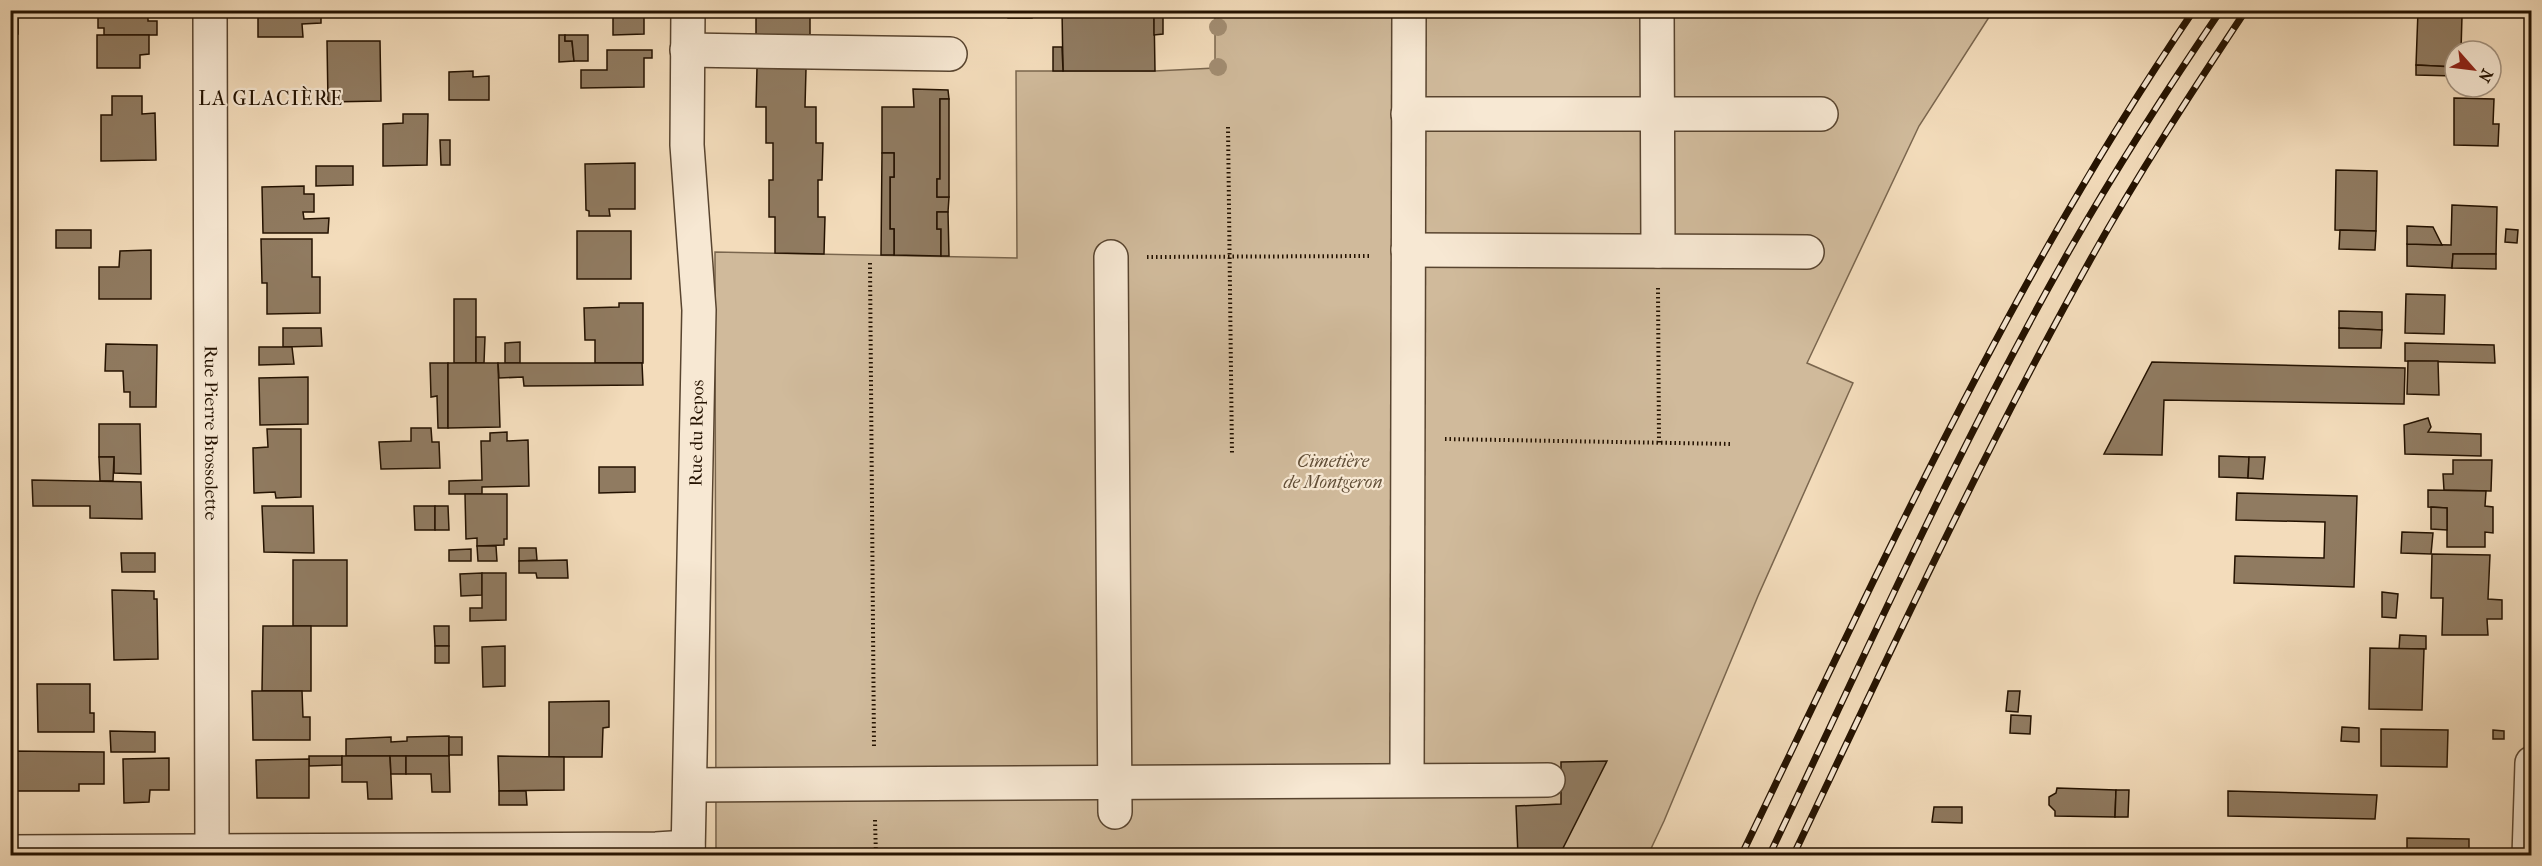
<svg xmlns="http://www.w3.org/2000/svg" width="2542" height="866" font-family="'IM FELL French Canon',serif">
<rect width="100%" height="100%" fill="#f3dcbb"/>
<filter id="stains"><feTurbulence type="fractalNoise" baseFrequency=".00333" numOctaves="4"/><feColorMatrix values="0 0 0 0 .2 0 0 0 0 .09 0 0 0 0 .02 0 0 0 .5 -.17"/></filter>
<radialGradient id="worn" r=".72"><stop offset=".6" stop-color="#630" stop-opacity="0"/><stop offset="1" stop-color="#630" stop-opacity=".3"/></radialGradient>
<polygon fill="#d0ba9b" stroke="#7a664e" stroke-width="1.5" points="1215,11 1993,11 1919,126 1807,363 1853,383 1758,596 1664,821 1648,855 1574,855 1575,852 1344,856 716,855 715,252 1017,258 1016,71 1155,71 1215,68"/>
<g fill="#907b61" stroke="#241200" stroke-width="1.5">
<polygon points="98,10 140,10 140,15 148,14 148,21 157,21 157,35 104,35 104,28 98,28"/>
<polygon points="258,10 321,10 321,23 302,24 303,37 258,37"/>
<polygon points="524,10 592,10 592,11 524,12"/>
<rect x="756" y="10" width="54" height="27"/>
<rect x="1008" y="10" width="24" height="8"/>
<polygon points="1062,10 1154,10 1155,71 1063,71"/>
<polygon points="2418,11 2427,11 2427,15 2462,16 2461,51 2455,51 2455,67 2416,65"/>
<polygon points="1163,12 1163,34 1154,35 1154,13"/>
<polygon points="613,16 644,16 644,34 613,35"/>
<rect x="10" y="18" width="8" height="16"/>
<polygon points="97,35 149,35 149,54 140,55 140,68 97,68"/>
<polygon points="559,35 565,35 565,41 572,41 574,61 559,62"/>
<polygon points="565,35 588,35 588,61 574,61 572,41 565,41"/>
<polygon points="327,41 380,41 381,101 328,102"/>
<polygon points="1053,47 1062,47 1063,71 1053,71"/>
<polygon points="607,50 652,50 652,58 644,58 644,87 581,88 581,70 607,70"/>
<polygon points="2416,65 2455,67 2455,76 2416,75"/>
<polygon points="757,68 806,69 805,107 816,107 816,143 823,143 822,180 818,180 818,217 825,217 824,254 775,253 775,217 769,217 769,180 773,180 773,143 766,143 766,107 756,107"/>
<polygon points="473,71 473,77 489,76 489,100 449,100 449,72"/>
<polygon points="913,89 948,90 949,99 940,99 940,179 937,179 937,197 949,197 948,212 937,212 937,229 941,229 941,256 894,255 894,229 890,229 890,177 894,177 894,153 882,153 882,107 914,107"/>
<polygon points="112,96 142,96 142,114 155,113 156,160 101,161 101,115 112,115"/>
<polygon points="2454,98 2494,99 2493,124 2499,124 2498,146 2454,145"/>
<polygon points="940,99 949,99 949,197 937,197 937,179 940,179"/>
<polygon points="403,114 428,114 427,165 383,166 383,124 403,123"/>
<polygon points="440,140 450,140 450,165 441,165"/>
<polygon points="882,153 894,153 894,177 890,177 890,229 894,229 894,255 881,255"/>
<polygon points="635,163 635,209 609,209 610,216 589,216 589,211 586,210 585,164"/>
<polygon points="316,166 353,166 353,185 316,186"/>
<polygon points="2336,170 2377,171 2376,231 2335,230"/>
<polygon points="304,186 304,194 314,194 314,212 303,212 304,219 329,218 328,233 263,233 262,187"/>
<polygon points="2452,205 2497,207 2496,254 2453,254 2452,268 2407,266 2407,244 2451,245"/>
<polygon points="937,212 948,212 949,256 941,256 941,229 937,229"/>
<polygon points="2407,226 2433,227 2442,245 2407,244"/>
<polygon points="2506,229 2518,230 2517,243 2505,242"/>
<rect x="56" y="230" width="35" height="18"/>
<polygon points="2340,230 2376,231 2375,250 2339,249"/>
<rect x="577" y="231" width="54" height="48"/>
<polygon points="261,239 312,239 312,277 320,277 320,313 267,314 267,283 262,283"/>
<polygon points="151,250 151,299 99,299 99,267 119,267 120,251"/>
<polygon points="2453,254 2496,254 2496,269 2452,268"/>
<polygon points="2406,294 2445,295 2444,334 2405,333"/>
<rect x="454" y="299" width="22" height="64"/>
<polygon points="619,303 643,303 643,363 595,363 595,340 585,340 584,308 619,307"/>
<polygon points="2339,311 2382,312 2382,330 2339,328"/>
<polygon points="283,328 321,328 322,346 283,347"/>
<polygon points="2339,328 2382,330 2381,348 2339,348"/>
<polygon points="476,337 485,337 484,363 476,363"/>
<polygon points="520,342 520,363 505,363 505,343"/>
<polygon points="2405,343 2494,345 2495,363 2405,361"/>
<polygon points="106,344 157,345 156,407 130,407 130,392 124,392 123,371 105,371"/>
<polygon points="259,347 292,347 294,364 259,365"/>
<polygon points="2408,361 2438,361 2439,395 2407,394"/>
<polygon points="2152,362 2405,368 2404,404 2164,400 2162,455 2104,454"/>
<polygon points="430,363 448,363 448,428 438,428 437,396 431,397"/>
<polygon points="448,363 498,363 500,427 448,428"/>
<polygon points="498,363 642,363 643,385 524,386 523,377 499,378"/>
<polygon points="308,377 308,424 260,425 259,378"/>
<polygon points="2428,418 2431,427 2428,432 2481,434 2481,456 2405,454 2404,425"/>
<polygon points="99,424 140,424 141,474 114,473 114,457 99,457"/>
<polygon points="411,428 431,428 432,442 439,442 440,468 381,469 379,442 411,441"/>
<polygon points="267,429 301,429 301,497 276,498 275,492 254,493 253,448 268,447"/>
<polygon points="507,432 507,441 528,440 529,486 482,487 482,494 449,494 449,481 482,480 481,441 490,441 490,433"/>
<polygon points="2219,456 2249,457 2248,478 2219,477"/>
<polygon points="99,457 114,457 113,481 100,481"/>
<polygon points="2249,457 2265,457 2263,479 2248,478"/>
<polygon points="2453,460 2492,460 2491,491 2444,490 2443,474 2453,474"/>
<polygon points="599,467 635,467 635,492 599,493"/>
<polygon points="32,480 141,482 142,519 90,518 90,506 33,506"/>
<polygon points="2428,490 2486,491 2485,506 2493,507 2493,533 2485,532 2485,547 2447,547 2447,508 2428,507"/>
<polygon points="2237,493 2357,496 2354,587 2234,583 2235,556 2324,558 2325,522 2236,520"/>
<polygon points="465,494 507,494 507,539 504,539 504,545 477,546 477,538 466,539"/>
<polygon points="262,506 313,506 314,553 264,552"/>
<polygon points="414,506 435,506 435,530 415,530"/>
<polygon points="435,506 448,506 449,530 435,530"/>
<polygon points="2431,507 2447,508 2447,530 2431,529"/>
<polygon points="2402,532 2433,533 2431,554 2401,553"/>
<polygon points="477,546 496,546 497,561 478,561"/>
<polygon points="519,548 536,548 537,560 519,561"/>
<polygon points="471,549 471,561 449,561 449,550"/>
<polygon points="121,553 155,553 155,572 122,572"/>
<polygon points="2432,554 2490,555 2488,599 2502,600 2502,619 2487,619 2488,635 2442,635 2443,598 2431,598"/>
<rect x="293" y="560" width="54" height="66"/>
<polygon points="567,560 568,578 537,578 536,573 519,573 519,561"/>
<polygon points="482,573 482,595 461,596 460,574"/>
<polygon points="482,573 506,573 506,620 470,621 470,608 482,608"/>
<polygon points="112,590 154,591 154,599 157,599 158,659 114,660"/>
<polygon points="2382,592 2398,594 2396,618 2382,617"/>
<polygon points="263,626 311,626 311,691 262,691"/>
<polygon points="434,626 449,626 449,646 435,646"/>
<polygon points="2400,635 2426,636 2426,649 2399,649"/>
<rect x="435" y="646" width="14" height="17"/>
<polygon points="505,646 505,686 483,687 482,647"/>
<polygon points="2370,648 2424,649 2422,710 2369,709"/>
<polygon points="37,684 90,684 90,713 94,713 94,732 38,732"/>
<polygon points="252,691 302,691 303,717 310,717 310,740 253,740"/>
<polygon points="2008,691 2020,691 2018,712 2006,711"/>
<polygon points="609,701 609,727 603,728 602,757 549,757 549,702"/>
<polygon points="2011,715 2031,716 2030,734 2010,733"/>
<polygon points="2342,727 2359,728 2359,742 2341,741"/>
<polygon points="2381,729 2448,730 2447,767 2381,766"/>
<polygon points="2493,730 2504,731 2504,739 2493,739"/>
<polygon points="110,731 155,732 155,752 111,752"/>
<polygon points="449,736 449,756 346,756 346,739 391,737 391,742 407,741 407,737"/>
<rect x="449" y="737" width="13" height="18"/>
<polygon points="10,751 104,752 104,784 79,784 79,791 10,791"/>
<polygon points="309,756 342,756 342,765 309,766"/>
<polygon points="342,756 390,756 392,799 368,799 367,782 342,782"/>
<polygon points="390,756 406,756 406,774 391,774"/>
<polygon points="406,756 449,756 450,792 432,792 431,774 406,774"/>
<polygon points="498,756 564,757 564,790 499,791"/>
<polygon points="169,758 169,790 150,790 149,802 124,803 123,759"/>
<polygon points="309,759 309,798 257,798 256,760"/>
<polygon points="1607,761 1559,856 1518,856 1516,806 1561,804 1561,762"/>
<polygon points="2057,788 2116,790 2115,817 2055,816 2055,811 2049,805 2049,797 2056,793"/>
<polygon points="2116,790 2129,790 2128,817 2115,817"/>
<polygon points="499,791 526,791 527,805 499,805"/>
<polygon points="2228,791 2377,795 2375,819 2228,816"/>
<polygon points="1934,807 1962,807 1962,823 1932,822"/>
<polygon points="2407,838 2469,839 2469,856 2407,856"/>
</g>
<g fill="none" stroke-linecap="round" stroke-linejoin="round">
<g stroke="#58442f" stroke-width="36">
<g id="minor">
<path id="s1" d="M210,10l2,846"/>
<polyline points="688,10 687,145 699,310 688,856"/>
<polyline points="1657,10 1658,251"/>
<polyline points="687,50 950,54"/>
<polyline points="1408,114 1821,114"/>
<polyline points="1408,250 1807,252"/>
<polyline points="1111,257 1115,812"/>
<polyline points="1407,780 1409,10"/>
<polyline points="690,785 1548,780"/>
<polyline points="10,852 656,849 688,847"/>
<polyline points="2529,856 2532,763"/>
</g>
</g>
<g stroke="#241200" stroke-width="4" stroke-dasharray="1.5 3" stroke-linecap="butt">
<polyline points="1228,127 1232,454"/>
<polyline points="1147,257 1371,256"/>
<polyline points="870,263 874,747"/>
<polyline points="1658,288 1659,443"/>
<polyline points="1445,439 1732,444"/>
<polyline points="875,820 876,856"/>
</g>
<use href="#minor" stroke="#f7e8d3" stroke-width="33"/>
<g stroke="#241200" stroke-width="7">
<g id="rail">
<path d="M1741,856c139,-288 272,-581 453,-846"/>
<path d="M1769,856c97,-203 189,-409 300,-605 47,-82 98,-162 152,-241"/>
<path d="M1793,856c95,-199 188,-400 295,-592 48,-87 103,-171 158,-254"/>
</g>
</g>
<use href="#rail" stroke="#f7e8d3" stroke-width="4.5" stroke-dasharray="14" stroke-linecap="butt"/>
</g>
<g fill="#a28d72">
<circle cx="1218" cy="27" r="9"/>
<circle cx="1218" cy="67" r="9"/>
</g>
<g text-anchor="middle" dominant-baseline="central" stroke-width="4.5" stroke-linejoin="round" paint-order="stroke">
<g font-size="18" fill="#241200" stroke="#f7e8d3">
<text stroke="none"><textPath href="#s1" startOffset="423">Rue Pierre Brossolette</textPath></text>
<text transform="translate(697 433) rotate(-89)">Rue du Repos</text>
</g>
<g font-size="18" font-style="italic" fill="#604d36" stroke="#f7e8d3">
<text x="1333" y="461">Cimetière<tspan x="1333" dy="21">de Montgeron</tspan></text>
</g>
<g font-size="20" letter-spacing="1.5" fill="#241200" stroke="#f7e8d3">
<text x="271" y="98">LA GLACIÈRE</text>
</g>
</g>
<rect width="2542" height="866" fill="none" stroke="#f3dcbb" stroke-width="36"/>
<rect x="12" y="12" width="2518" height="842" fill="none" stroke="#241200" stroke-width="3"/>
<rect x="18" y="18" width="2506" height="830" fill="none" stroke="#241200" stroke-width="1.5"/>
<g transform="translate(2473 69) rotate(118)"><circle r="28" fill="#f7e8d3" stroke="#a3927f" stroke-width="1.5"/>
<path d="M0-4.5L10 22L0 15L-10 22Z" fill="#8f2418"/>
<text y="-9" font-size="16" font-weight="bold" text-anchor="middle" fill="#241200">N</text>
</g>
<rect width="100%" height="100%" filter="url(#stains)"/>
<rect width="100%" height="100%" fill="url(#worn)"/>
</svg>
